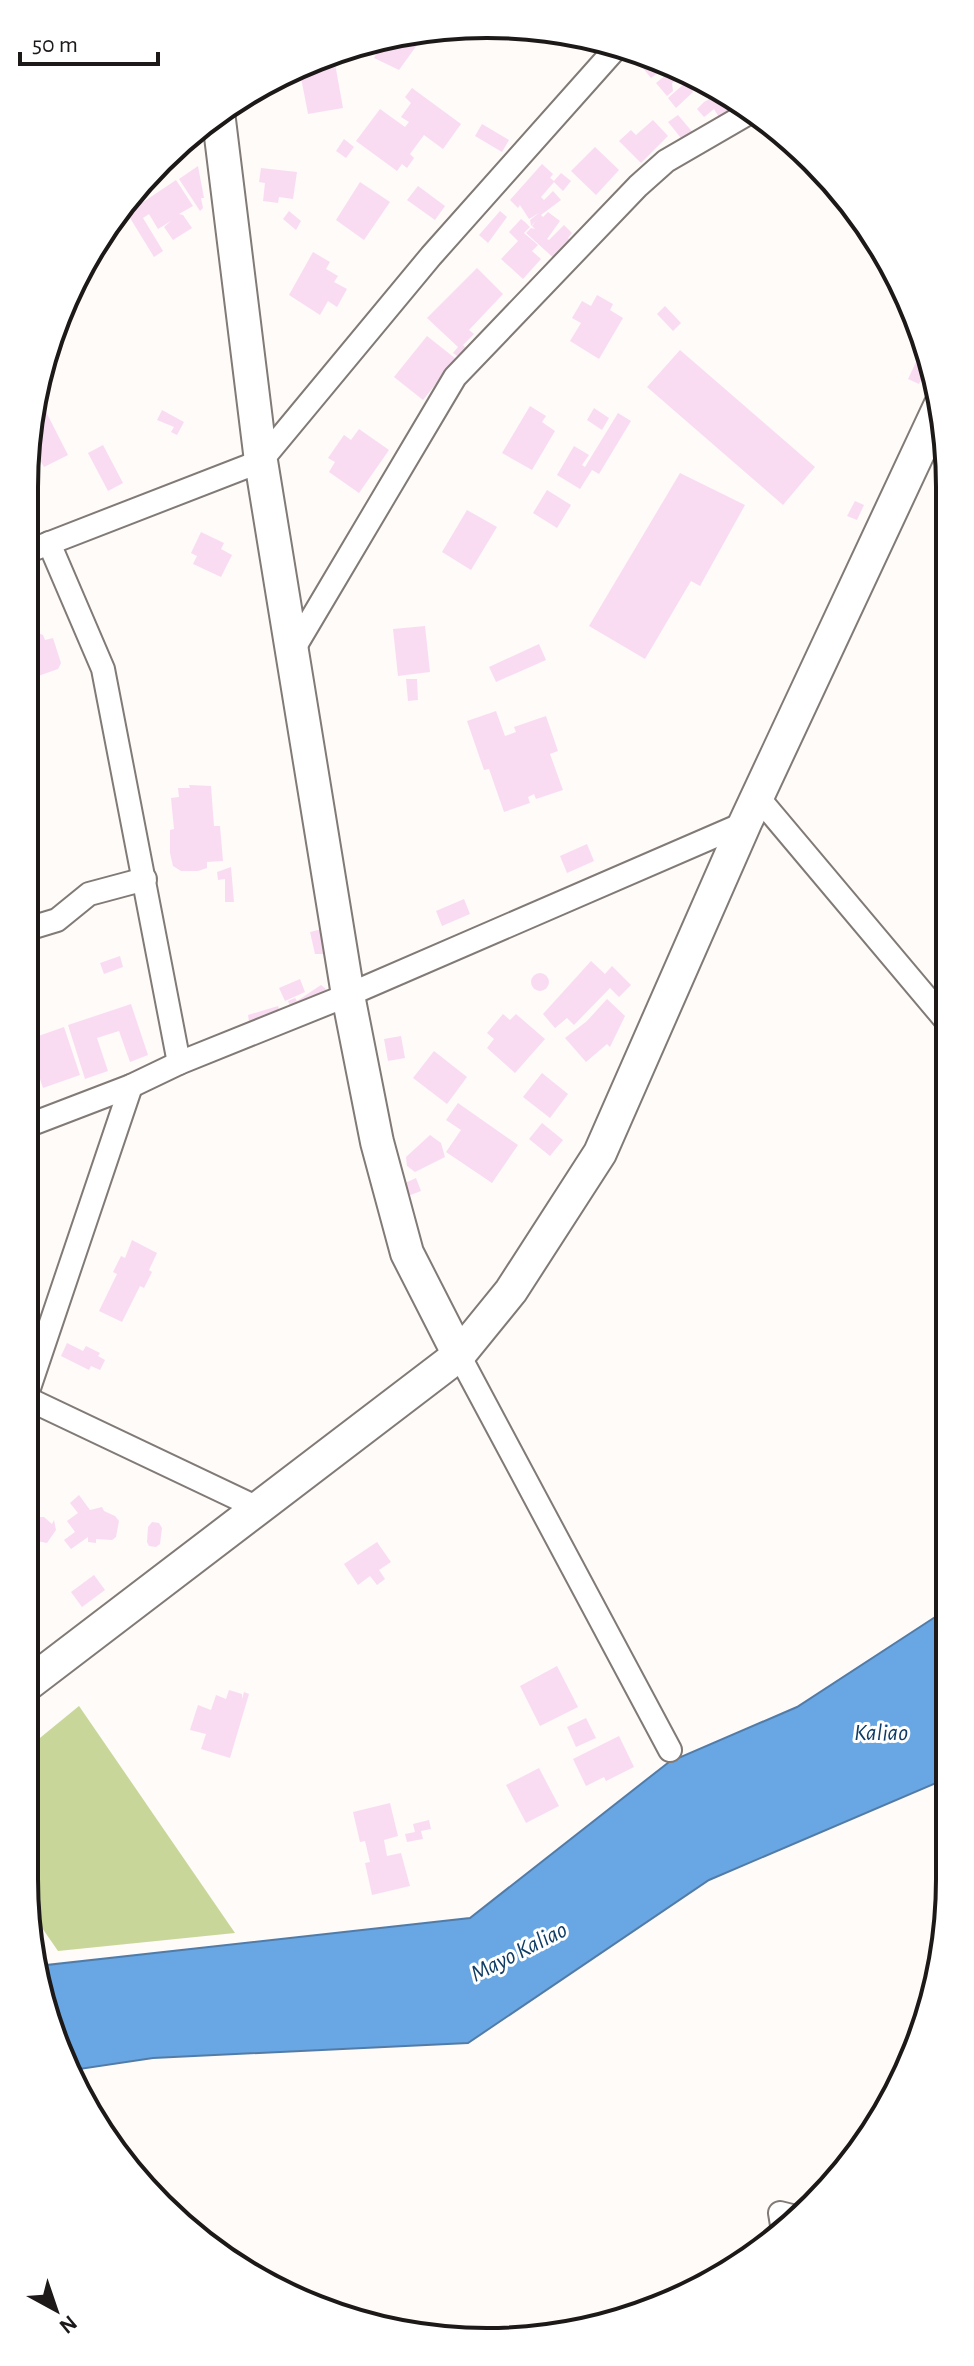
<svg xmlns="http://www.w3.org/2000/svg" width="974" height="2366" font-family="'Alegreya Sans',sans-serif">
<rect width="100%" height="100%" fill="#fefbf9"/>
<polygon fill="#c8d799" points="79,1706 235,1933 58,1951 29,1909 24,1879 24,1751"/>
<polygon fill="#69a7e4" stroke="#527ca7" stroke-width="2" points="949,1608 950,1777 709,1880 468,2043 153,2058 73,2070 49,2028 38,1966 470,1918 669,1762 797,1707"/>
<g fill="#fadcf2">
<polygon points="419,35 422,38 399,70 374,58 381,45"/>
<polygon points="334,58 343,108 308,114 299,67"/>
<polygon points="650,60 657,69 665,63 700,81 691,88 693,92 676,108 668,98 685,83 681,77 672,83 673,91 667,96 656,83 666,75 664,73 662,74 660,71 651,78 642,67"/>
<polygon points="412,88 461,124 443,149 424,135 410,154 414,158 407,168 402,164 397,171 356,141 380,109 405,127 409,122 401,117 411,103 405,97"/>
<polygon points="718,94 731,111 720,119 714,109 704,117 697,109 704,102"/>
<polygon points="678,115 695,135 685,143 668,122"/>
<polygon points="653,120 668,136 641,163 619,141 631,130 636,135"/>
<polygon points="482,124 509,140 502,152 475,136"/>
<polygon points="344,139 354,147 346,158 336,151"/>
<polygon points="595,147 619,170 596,195 571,171"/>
<polygon points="542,164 553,174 550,178 554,181 561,173 571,181 563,191 554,182 541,197 544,200 553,191 561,200 541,215 543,217 548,212 560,221 547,239 549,240 564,225 572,233 568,238 574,244 557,261 526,233 531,228 535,229 532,226 536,221 531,226 530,220 539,213 529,219 520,205 518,208 510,200"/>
<polygon points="198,166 204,198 201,198 203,208 200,211 179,179"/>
<polygon points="261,168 297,172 293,199 279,197 278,203 263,201 265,183 259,182"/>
<polygon points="176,180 193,206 179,214 183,215 192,228 173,240 164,227 171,221 158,229 149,214 143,218 163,251 154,257 127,213"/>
<polygon points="360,182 390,202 364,240 336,220"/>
<polygon points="418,186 445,206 435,220 407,200"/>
<polygon points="289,211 301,221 296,230 283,219"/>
<polygon points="500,211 507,217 488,243 479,235"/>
<polygon points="521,219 525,222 522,224 525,222 530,227 524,233 538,245 532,251 541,259 523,279 501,259 518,241 509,232"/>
<polygon points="313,252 330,262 326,269 338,276 334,282 347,289 337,307 328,301 320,315 289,295"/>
<polygon points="477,268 503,294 469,330 474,334 463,345 471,354 465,361 453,353 458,347 427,318"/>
<polygon points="597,295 613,304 610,310 623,318 599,359 570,341 581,323 572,318 582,301 591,306"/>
<polygon points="665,306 681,323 673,331 657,314"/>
<polygon points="427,336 456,359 423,400 394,377"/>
<polygon points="680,350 815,467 783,505 647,387"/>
<polygon points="916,362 927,367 919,384 908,379"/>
<polygon points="39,398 68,455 44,467 34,449 30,451"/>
<polygon points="530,406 546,416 542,422 555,431 532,470 502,453"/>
<polygon points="594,408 609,418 602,430 587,420"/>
<polygon points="162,410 184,422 177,435 171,432 174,427 157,420"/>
<polygon points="618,413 631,421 599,474 592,470 580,489 557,475 574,446 589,455 582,465 585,467"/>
<polygon points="359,429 389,450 359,493 329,472 335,462 328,458 344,435 351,440"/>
<polygon points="103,445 123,483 108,491 88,453"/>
<polygon points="680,473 745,505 700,586 691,581 645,659 589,626"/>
<polygon points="547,490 571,505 557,528 533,513"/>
<polygon points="855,501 864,505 857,520 847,516"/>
<polygon points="467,510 497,527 471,570 442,552"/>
<polygon points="201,532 224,543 221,549 232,555 221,577 193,564 197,556 191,553"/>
<polygon points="425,626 430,672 398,676 393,629"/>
<polygon points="38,633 43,635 45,640 53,638 61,663 58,669 24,681 24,637"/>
<polygon points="539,644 546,660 496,682 489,667"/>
<polygon points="406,679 417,679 418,700 408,701"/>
<polygon points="496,711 505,736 516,732 514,727 546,716 558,751 550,754 563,790 536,799 534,794 528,797 530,803 504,812 489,769 484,770 467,721"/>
<polygon points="189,785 211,786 214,826 220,826 223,861 207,862 207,868 198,871 181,871 173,866 170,853 170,830 174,829 171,798 179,797 178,788 190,788"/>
<polygon points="587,844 594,861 567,873 560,856"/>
<polygon points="231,867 234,902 225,902 225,879 218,880 217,872"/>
<polygon points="464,899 470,914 442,926 436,911"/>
<polygon points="322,929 327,954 315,954 310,932"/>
<polygon points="120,956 123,967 104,974 100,963"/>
<polygon points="591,961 605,974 612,966 631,985 619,997 610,988 574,1025 567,1018 555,1028 543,1014"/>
<circle cx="540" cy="982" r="9"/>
<polygon points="300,979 305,992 285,1001 279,988"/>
<polygon points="321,985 327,990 311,1004 293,1013 288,1001 295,998 297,1001"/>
<polygon points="607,999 625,1016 610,1047 607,1044 586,1062 565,1038 587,1021"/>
<polygon points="131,1004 148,1055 130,1062 119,1031 97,1038 108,1071 85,1079 68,1025"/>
<polygon points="278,1006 282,1018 250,1028 248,1015"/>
<polygon points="503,1014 510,1020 516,1014 545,1039 515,1073 487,1048 494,1039 487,1033"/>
<polygon points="64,1027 80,1075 43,1088 27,1040"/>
<polygon points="401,1036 405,1058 388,1061 384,1039"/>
<polygon points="434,1051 467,1077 447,1104 413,1078"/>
<polygon points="542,1073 568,1094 550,1118 523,1097"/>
<polygon points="458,1103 518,1145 492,1183 446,1152 461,1130 446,1120"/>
<polygon points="542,1123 563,1140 550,1156 529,1139"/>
<polygon points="430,1135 441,1143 445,1157 415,1172 407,1166 406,1157"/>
<polygon points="416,1178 421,1191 408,1196 403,1184"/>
<polygon points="132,1240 157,1253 149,1270 152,1272 144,1288 140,1286 122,1322 99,1311 117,1274 113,1272 121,1256 125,1258"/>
<polygon points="67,1343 83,1351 86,1346 100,1353 98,1356 105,1360 100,1370 91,1366 89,1370 61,1356"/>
<polygon points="79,1495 90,1510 102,1507 104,1511 115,1516 119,1521 116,1537 112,1540 96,1539 96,1543 88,1542 88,1537 71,1549 64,1540 75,1532 67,1521 78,1513 70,1503"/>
<polygon points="39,1517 44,1517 52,1524 54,1520 56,1530 47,1543 37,1541 33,1538 31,1540 24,1530"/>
<polygon points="152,1522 159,1523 162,1528 160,1544 156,1547 149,1546 147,1542 148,1527"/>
<polygon points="377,1542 391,1562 379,1570 385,1579 377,1585 370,1576 358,1585 344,1564"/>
<polygon points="94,1575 105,1590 82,1607 71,1592"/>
<polygon points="557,1666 578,1707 540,1726 520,1686"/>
<polygon points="229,1690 242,1694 242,1699 244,1692 249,1694 230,1758 201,1749 206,1734 190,1730 198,1705 211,1710 216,1695 226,1699"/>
<polygon points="586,1718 596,1738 576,1747 567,1727"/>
<polygon points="619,1736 634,1767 606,1781 604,1777 586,1786 573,1759"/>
<polygon points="539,1768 559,1806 526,1823 506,1785"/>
<polygon points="390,1803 398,1836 384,1840 387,1856 401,1853 410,1886 372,1895 365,1863 370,1862 365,1841 360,1842 353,1812"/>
<polygon points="429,1820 431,1829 421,1831 423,1839 407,1842 405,1834 415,1832 413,1824"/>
</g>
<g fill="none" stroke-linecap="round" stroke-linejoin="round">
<g stroke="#817a76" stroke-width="26">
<g id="street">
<polyline points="49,543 103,669 179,1063"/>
<polyline points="24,553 261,461 431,256 618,46"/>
<polyline points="293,650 455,377 638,186 666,161 754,110"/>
<polyline points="757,796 948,1023"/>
<polyline points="24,930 57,920 89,894 145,879"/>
<polyline points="24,1127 131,1086 179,1063 348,995 745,823"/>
<polyline points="459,1355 670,1750"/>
<polyline points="24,1397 258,1508"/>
<polyline points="26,1397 131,1086"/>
<polyline points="782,2225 780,2213 792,2216"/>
</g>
</g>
<g stroke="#817a76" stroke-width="36">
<g id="secondary">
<polyline points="219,120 261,461 348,995 377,1142 407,1253 459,1355"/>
<polyline points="24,1687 459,1355 511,1291 600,1153 745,823 940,406"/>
</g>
</g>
<use href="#street" stroke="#fff" stroke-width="22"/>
<use href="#secondary" stroke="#fff" stroke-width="32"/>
</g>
<g text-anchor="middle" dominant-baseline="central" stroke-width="6" stroke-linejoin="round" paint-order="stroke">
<g font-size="24" font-style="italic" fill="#0f3c64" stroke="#fff">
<text x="881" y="1733">Kaliao</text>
<text transform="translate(519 1952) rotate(-27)">Mayo Kaliao</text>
</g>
</g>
<path d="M0 0H974V2366H0ZM487 38H487A449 449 0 0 1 936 487V1879A449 449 0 0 1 487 2328H487A449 449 0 0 1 38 1879V487A449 449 0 0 1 487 38Z" fill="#fff" fill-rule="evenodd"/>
<path fill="none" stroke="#1c1918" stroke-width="4" d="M487 38H487A449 449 0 0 1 936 487V1879A449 449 0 0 1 487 2328H487A449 449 0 0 1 38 1879V487A449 449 0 0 1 487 38Z"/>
<g transform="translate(56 2310) rotate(140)" stroke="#ffffff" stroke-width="6" paint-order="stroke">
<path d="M0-6L14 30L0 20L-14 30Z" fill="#1c1918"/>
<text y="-12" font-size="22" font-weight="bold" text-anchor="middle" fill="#1c1918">N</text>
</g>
<path d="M20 52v12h138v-12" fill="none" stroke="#1c1918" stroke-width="4"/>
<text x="32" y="52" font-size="24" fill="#1c1918" stroke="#ffffff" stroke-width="6" paint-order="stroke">50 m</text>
</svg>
